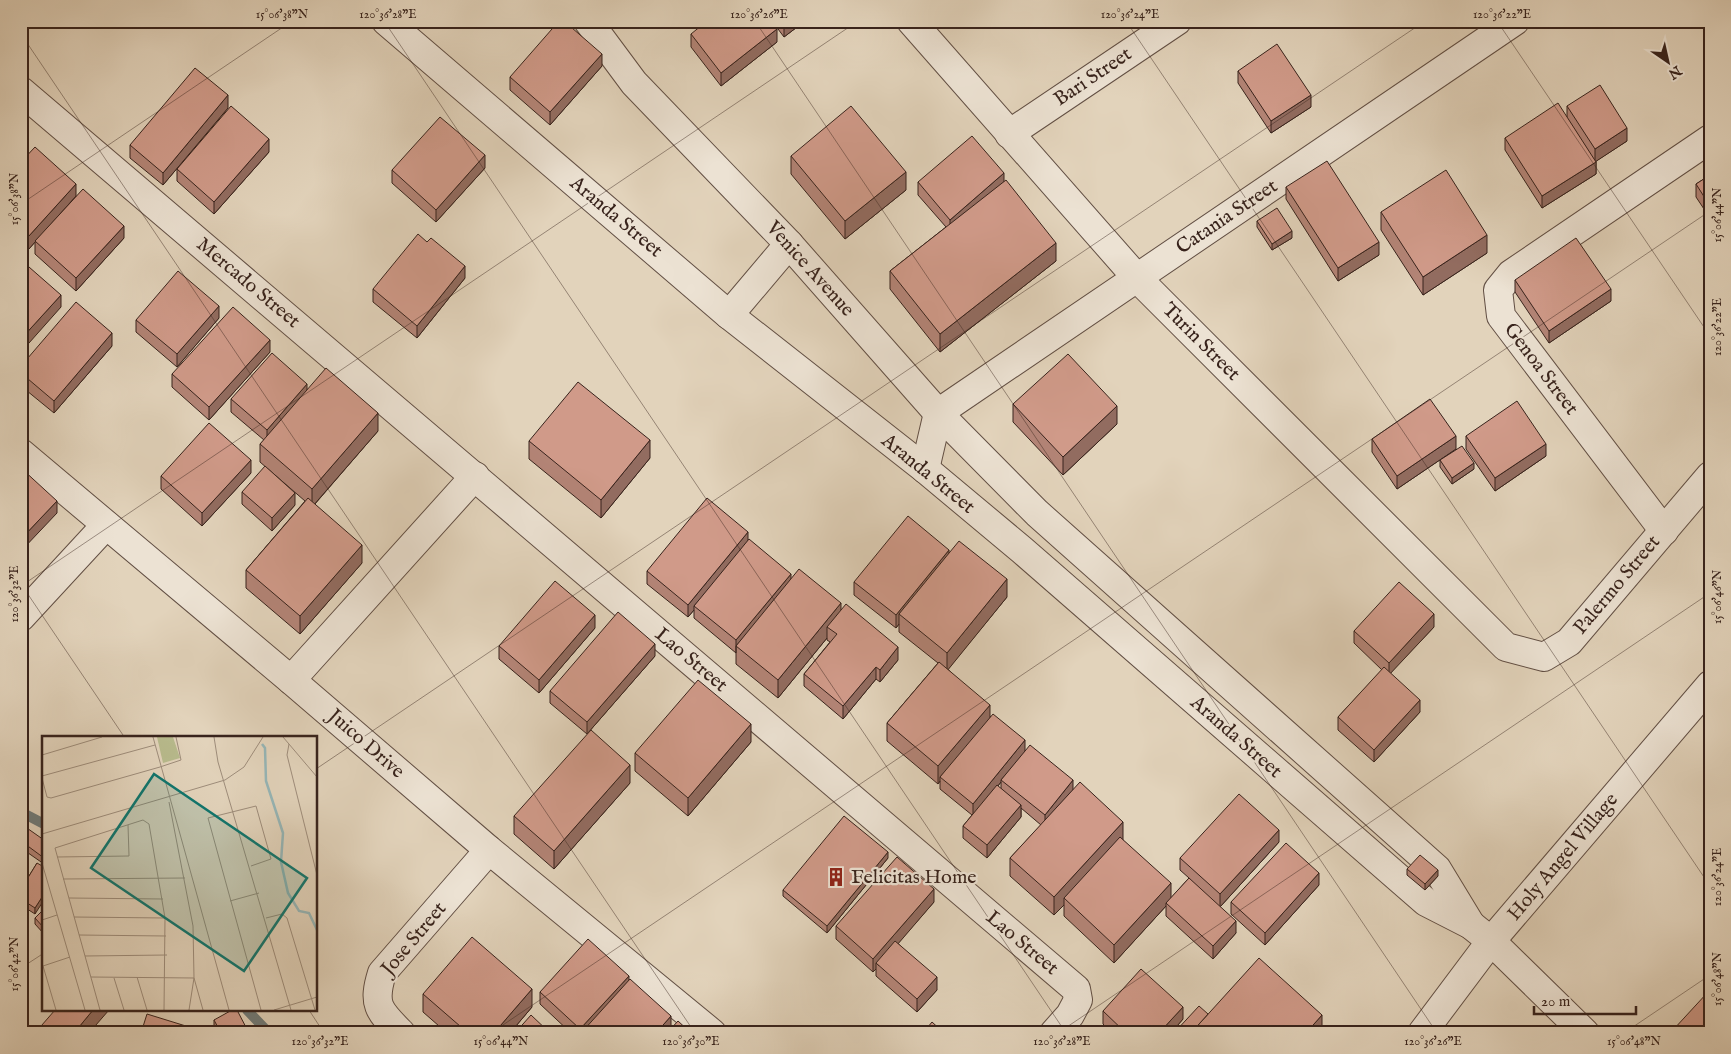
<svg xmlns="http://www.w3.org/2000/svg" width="1731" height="1054" font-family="'IM FELL English',serif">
<rect width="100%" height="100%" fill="#e2d3bb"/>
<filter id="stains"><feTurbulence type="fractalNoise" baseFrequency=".004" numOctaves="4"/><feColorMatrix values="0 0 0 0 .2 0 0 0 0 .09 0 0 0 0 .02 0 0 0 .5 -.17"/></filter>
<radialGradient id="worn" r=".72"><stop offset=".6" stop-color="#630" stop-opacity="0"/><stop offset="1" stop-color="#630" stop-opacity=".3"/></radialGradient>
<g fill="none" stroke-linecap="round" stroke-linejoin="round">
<g stroke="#707b79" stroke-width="10">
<polyline points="21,812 44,824"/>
<polyline points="247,1010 269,1033"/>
</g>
<g stroke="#624f44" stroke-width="30">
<g id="minor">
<polyline points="386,21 729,315 925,469 1022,550 1426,902 1471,925 1491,941 1585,1033"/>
<polyline points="588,21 634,83 789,244 938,413 1037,513 1437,869 1471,925"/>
<polyline points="911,21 1137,278 1506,647 1544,657 1569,642 1710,476"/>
<polyline points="21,91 1076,989 1078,1000 1070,1015 1054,1033"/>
<polyline points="1009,134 1177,21"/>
<polyline points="729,315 789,244"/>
<polyline points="938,413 1515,21"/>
<polyline points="21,453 291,680 489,850 712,1033"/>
<polyline points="925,469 938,413"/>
<polyline points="1664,531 1501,316 1498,290 1511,274 1710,139"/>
<polyline points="21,617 106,525"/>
<polyline points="291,680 475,476"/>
<path d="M401,1033c-22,-22 -29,-28 -19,-60l107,-123"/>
<polyline points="1422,1033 1491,941 1710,685"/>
</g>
</g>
<use href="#minor" stroke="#ece2d3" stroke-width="28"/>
</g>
<g fill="#b38476" stroke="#38231c" fill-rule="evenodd">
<polygon points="772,21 805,21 784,37"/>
<polygon points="691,34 777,42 721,86 691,47"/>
<polygon points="602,66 550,125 510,90 510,77"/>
<polygon points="1238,71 1311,107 1271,133 1238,83"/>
<polygon points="1567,106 1627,141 1596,161 1596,174 1542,208 1505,150 1505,138 1567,117"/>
<polygon points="228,108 163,185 130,158 130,145"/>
<polygon points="269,152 214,214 177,181 177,169"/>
<polygon points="791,156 906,190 845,239 791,174"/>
<polygon points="21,162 76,196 124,238 76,291 35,254 35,242 28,250 21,244"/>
<polygon points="485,168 436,222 392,183 392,170"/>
<polygon points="1710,175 1710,218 1696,197 1696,184"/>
<polygon points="1004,181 1056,261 940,352 890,289 890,271 946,227 918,195 918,182"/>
<polygon points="1286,187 1379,255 1338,281 1286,199"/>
<polygon points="1381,212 1487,253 1423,295 1381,230"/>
<polygon points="1257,221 1292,238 1272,250 1257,227"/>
<polygon points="465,278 417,338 373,302 373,289"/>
<polygon points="1515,280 1611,301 1549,343 1515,292"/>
<polygon points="219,318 177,367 136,332 136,320"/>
<polygon points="112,346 54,413 21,386 21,366"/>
<polygon points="270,352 209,420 172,387 172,374"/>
<polygon points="307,389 378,431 315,504 362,563 300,634 246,588 246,570 305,501 260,462 260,444 264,440 231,412 231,399"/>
<polygon points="1013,404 1117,424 1063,475 1013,422"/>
<polygon points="1466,436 1546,456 1495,491 1466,449"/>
<polygon points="1372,439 1456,449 1397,489 1372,452"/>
<polygon points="529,441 650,458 601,518 529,459"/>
<polygon points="1440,460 1474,469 1452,484 1440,467"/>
<polygon points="251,473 202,526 161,489 161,476"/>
<polygon points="242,492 295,505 272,531 242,504"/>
<polygon points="748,540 791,579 841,610 898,660 880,682 876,679 843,719 804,686 804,674 830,642 827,640 827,638 778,698 736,664 736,653 694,618 694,610 688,617 647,584 647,571"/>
<path d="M949,552l58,45 -59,72 42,47 35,35 48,38 50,51 48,58 18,-20 -9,-8v-12l99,-16 -59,65 16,26 -23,26 -47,-43v-10l-52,57 -50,-47v-11l-10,10 -44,-39v-18l31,-33 -20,-17v9l-34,41 -24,-20v-12l9,-11 -32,-26v-8l-2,3 -51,-43v-18l51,-60 -39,-31v-8l-3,4 -42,-33v-13zM1001,782v7l-3,-3z"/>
<polygon points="1434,627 1390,673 1420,712 1374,762 1338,730 1338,717 1382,670 1354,643 1354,631"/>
<polygon points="595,628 539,693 499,659 499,646"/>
<polygon points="655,656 587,734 550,703 550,691"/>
<polygon points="751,742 688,816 635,771 635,753"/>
<polygon points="630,783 554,869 514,834 514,816"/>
<polygon points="21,830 44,840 44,864 21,848"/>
<polygon points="888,858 827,933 783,896 783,890"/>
<polygon points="37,863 35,914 21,905 21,889"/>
<polygon points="1407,869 1438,876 1425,890 1407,875"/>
<polygon points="1319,885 1265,945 1231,914 1231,902"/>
<polygon points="934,902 898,943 937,990 917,1012 876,976 876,969 873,972 836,939 836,926"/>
<polygon points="44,909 44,934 35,924 35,918"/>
<polygon points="629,981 671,1028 691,1033 571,1033 540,1004 540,992"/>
<polygon points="423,994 532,1007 510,1033 447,1033 423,1012"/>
<polygon points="1103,1011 1183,1019 1171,1033 1112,1033 1103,1024"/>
<polygon points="214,1020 249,1033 217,1033 214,1027"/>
</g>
<g fill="#926c60" stroke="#38231c">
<polygon points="789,21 805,21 784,37 784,25"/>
<polygon points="777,29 777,42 721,86 721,73"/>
<polygon points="602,54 602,66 550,125 550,112"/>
<polygon points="228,95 228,108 163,185 163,173"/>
<polygon points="1311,95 1311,107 1271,133 1271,121"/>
<polygon points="1627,128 1627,141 1595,162 1595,149"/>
<polygon points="269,139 269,152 214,214 214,202"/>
<polygon points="485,155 485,168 436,222 436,210"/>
<polygon points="1596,162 1596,174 1542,208 1542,196"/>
<polygon points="906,172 906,190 845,239 845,221"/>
<polygon points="1004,173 1004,186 950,232 950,220"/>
<polygon points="76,184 76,196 28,250 28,237"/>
<polygon points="124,226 124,238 76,291 76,278"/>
<polygon points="1292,231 1292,238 1272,250 1272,244"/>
<polygon points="1487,235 1487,253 1423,295 1423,277"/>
<polygon points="1379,242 1379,255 1338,281 1338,268"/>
<polygon points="1056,243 1056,261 940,352 940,334"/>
<polygon points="465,266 465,278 417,338 417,326"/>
<polygon points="1611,289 1611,301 1549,343 1549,331"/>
<polygon points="61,295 61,307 21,352 21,339"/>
<polygon points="219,306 219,318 177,367 177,354"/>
<polygon points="112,333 112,346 54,413 54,401"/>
<polygon points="270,340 270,352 209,420 209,407"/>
<polygon points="307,384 307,396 267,443 267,430"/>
<polygon points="1117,406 1117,424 1063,475 1063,457"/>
<polygon points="378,413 378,431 312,507 312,489"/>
<polygon points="1456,436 1456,449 1397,489 1397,476"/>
<polygon points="650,440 650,458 601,518 601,500"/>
<polygon points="1546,444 1546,456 1495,491 1495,478"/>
<polygon points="251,460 251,473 202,526 202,513"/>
<polygon points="1474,463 1474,469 1452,484 1452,478"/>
<polygon points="295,493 295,505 272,531 272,518"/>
<polygon points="57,501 57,513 21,551 21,539"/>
<polygon points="748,532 748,545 694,606 694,610 688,617 688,605"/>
<polygon points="362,545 362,563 300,634 300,616"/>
<polygon points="949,550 949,562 899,614 899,624 896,628 896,615"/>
<polygon points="791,574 791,586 736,646 736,653 736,640"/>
<polygon points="1007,579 1007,597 947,671 947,653"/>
<polygon points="841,603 841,621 827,627 827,638 778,698 778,680"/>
<polygon points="1434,614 1434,627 1389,675 1389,663"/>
<polygon points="595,615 595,628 539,693 539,680"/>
<polygon points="655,644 655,656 587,734 587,722"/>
<polygon points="898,647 898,660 880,682 880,670"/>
<polygon points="876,667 876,679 843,719 843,706"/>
<polygon points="1420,700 1420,712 1374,762 1374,750"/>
<polygon points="990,705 990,723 940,777 940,781 938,784 938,766"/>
<polygon points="751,724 751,742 688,816 688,798"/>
<polygon points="1025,740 1025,753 1001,780 1001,782 973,816 973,804"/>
<polygon points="630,765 630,783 554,869 554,851"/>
<polygon points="1073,780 1073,793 1045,828 1045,815"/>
<polygon points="1021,805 1021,817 987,858 987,845"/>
<polygon points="1123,822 1123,840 1064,898 1064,905 1054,915 1054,897"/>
<polygon points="1279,830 1279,842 1220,907 1220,894"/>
<polygon points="888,852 888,858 827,933 827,926"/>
<polygon points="27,855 27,862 21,874 21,868"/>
<polygon points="1438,870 1438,876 1425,890 1425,884"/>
<polygon points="1319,873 1319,885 1265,945 1265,933"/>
<polygon points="1171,883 1171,901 1166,903 1166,906 1114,963 1114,945"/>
<polygon points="934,889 934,902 879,966 876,963 876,969 873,972 873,959"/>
<polygon points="44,894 44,900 35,914 35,908"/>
<polygon points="24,907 24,914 21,920 21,913"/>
<polygon points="1236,921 1236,933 1213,959 1213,946"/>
<polygon points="629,976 629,989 582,1033 580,1033 580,1029"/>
<polygon points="937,977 937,990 917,1012 917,999"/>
<polygon points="532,989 532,1007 510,1033 494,1033"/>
<polygon points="1183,1007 1183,1019 1171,1033 1159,1033"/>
<polygon points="93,1010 109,1010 89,1033 74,1033"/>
<polygon points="1322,1015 1322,1033 1306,1033"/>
<polygon points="671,1016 671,1029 668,1033 656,1033"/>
</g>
<g fill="#d09a89" stroke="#38231c">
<polygon points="559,21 564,21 602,54 550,112 510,77"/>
<polygon points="707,21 770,21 777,29 721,73 691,34"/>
<polygon points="781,21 789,21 784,25"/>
<polygon points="1277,44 1311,95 1271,121 1238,71"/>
<polygon points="195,68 228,95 163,173 130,145"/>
<polygon points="1600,85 1627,128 1595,149 1567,106"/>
<polygon points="1558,103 1596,162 1542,196 1505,138"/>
<polygon points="231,106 269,139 214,202 177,169"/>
<polygon points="851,106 906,172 845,221 791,156"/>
<polygon points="440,117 485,155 436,210 392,170"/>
<polygon points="972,136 1004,173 950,220 918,182"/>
<polygon points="35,147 76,184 28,237 21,231 21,162"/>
<polygon points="1327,161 1379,242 1338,268 1286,187"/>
<polygon points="1446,170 1487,235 1423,277 1381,212"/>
<polygon points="1710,175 1710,206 1696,184"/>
<polygon points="1006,180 1056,243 940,334 890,271"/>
<polygon points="83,189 124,226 76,278 35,241"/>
<polygon points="1277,208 1292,231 1272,244 1257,221"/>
<polygon points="418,234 427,242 431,238 465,266 417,326 373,289"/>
<polygon points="1576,238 1611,289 1549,331 1515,280"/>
<polygon points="21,260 61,295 21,339"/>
<polygon points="178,271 219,306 177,354 136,320"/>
<polygon points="76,302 112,333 54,401 21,373 21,366"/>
<polygon points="233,307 270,340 209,407 172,374"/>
<polygon points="272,353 307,384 267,430 231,399"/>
<polygon points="1068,354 1117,406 1063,457 1013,404"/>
<polygon points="326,368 378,413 312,489 260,444"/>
<polygon points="578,382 650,440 601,500 529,441"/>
<polygon points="1430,399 1456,436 1397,476 1372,439"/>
<polygon points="1517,401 1546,444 1495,478 1466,436"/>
<polygon points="209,423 251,460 202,513 161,476"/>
<polygon points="1462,446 1474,463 1452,478 1440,460"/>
<polygon points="265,466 295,493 272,518 242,492"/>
<polygon points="21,468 57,501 21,539"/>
<polygon points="308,498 362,545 300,616 246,570"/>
<polygon points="707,498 748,532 688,605 647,571"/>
<polygon points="908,516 949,550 896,615 854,582"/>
<polygon points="749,539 791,574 736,640 694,606"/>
<polygon points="959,541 1007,579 947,653 899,614"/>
<polygon points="799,569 841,603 778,680 736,646"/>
<polygon points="555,581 595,615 539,680 499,646"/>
<polygon points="1399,582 1434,614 1389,663 1354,631"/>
<polygon points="846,604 898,647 880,670 876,667 843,706 804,674 837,634 827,627"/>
<polygon points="618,612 655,644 587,722 550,691"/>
<polygon points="939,662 990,705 938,766 887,723"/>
<polygon points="1384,667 1420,700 1374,750 1338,717"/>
<polygon points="698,680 751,724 688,798 635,753"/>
<polygon points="993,714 1025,740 973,804 940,777"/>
<polygon points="591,730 630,765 554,851 514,816"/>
<polygon points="1030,745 1073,780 1045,815 1001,780"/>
<polygon points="1080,782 1123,822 1054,897 1010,858"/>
<polygon points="997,785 1021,805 987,845 963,826"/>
<polygon points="1239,794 1279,830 1220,894 1180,858"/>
<polygon points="844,816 888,852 827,926 783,890"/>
<polygon points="24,826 44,840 44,858 21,841 21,830"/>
<polygon points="1120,837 1171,883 1114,945 1064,898"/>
<polygon points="1286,843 1319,873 1265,933 1231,902"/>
<polygon points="21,852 27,855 21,868"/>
<polygon points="1420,855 1438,870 1425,884 1407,869"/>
<polygon points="897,857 934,889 873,959 836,926"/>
<polygon points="37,863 44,867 44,894 35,908 21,899 21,889"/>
<polygon points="1189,878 1236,921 1213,946 1166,903"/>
<polygon points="21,906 24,907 21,913"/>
<polygon points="44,909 44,928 35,918"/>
<polygon points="472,937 532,989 494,1033 468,1033 423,994"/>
<polygon points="588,939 629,976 580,1029 540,992"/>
<polygon points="895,941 937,977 917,999 876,963"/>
<polygon points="1259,958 1322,1015 1306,1033 1191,1033"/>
<polygon points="1141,969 1183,1007 1159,1033 1126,1033 1103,1011"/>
<polygon points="630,979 671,1016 656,1033 582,1032"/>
<polygon points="1708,992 1710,993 1710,1033 1677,1033 1673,1030"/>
<polygon points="1199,1006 1208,1014 1191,1033 1174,1033"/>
<polygon points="55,1010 93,1010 74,1033 35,1033"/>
<polygon points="232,1010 237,1010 249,1033 221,1033 214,1020"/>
<polygon points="147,1014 202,1031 201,1033 141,1033"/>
<polygon points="531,1015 550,1033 515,1033"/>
<polygon points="678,1021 691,1033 667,1033"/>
<polygon points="932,1022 944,1033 923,1033"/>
</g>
<path fill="none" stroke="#38231c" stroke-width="1" stroke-opacity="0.45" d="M384,21l682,1012M755,21l682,1012M1126,21l584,865M1497,21l213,315M21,34l674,999M21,204l271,-183M21,584l104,154M21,586l837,-565M316,769l1109,-748M21,968l23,-15M309,1010l15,23M491,1033l1219,-822M1058,1033l652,-440M1624,1033l86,-58"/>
<defs>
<g id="building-bare" transform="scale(1.5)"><path d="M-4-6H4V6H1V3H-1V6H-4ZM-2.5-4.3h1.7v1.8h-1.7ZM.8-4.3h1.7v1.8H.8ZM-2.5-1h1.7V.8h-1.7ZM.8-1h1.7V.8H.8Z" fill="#8f2418" stroke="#ece2d3" stroke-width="2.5" paint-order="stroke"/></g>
</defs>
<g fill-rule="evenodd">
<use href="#building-bare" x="836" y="877"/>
</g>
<g text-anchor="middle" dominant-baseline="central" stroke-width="4.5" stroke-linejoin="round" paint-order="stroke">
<g font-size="20" fill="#38231c" stroke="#ece2d3">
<text transform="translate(1093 77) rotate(-34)">Bari Street</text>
<text transform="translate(616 217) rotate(40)">Aranda Street</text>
<text transform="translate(1227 217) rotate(-34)">Catania Street</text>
<text transform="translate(810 269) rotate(48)">Venice Avenue</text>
<text transform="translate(248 283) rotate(40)">Mercado Street</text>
<text transform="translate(1201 342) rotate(45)">Turin Street</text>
<text transform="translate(1541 369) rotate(53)">Genoa Street</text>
<text transform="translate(928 474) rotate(39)">Aranda Street</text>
<text transform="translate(1617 585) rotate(-50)">Palermo Street</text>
<text transform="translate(691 660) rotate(40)">Lao Street</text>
<text transform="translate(1236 737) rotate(41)">Aranda Street</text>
<text transform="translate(366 744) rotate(41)">Juico Drive</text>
<text transform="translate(1563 857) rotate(-50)">Holy Angel Village</text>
<text transform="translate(414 939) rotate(-50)">Jose Street</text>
<text transform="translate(1022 943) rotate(40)">Lao Street</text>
</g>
<g font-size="20" fill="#38231c" stroke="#ece2d3" text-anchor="start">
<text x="851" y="877">Felicitas Home</text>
</g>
</g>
<g transform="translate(42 736)">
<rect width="275" height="275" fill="#e2d3bb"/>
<path d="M115,1h16l7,21 -17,5z" fill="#b8bb8d"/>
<path fill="none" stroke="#96b6b7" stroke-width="2.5" d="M220,8l3,4 1,33 17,52 -2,29 7,31 11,18 10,2 8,17"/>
<path fill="none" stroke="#9e8d7b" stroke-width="1" d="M111,1l76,273M172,1l4,25 73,248M241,1l34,40M247,8l-2,11 30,120M0,19l60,-18M0,40l113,-31M0,42l5,19 4,1 109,-31 21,-7 -5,-23M127,66l24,124 1,52 -5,32M0,98l183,-54 19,-13 19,-30M15,121l72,-1 -1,-31M0,127l43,147M209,130l20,-7 -15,-53 -48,12 53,192M21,143l122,-1M27,162l94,1M188,165l29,-8M32,181l91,1M224,182l16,-4 5,4 28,92M0,184l15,-5M37,199l87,1M43,220l82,-1M49,241l103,1 9,32M95,241l10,33M72,242l10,32M14,274l-13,-44 27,-9M58,274l-45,-162 88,-28 6,4 16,94 -1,92M232,274l43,-13"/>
<path fill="#0f766e" fill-opacity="0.15" stroke="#0f766e" stroke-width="2.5" d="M112,38l153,104 -63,93 -153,-103z"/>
<rect width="275" height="275" fill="none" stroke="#38231c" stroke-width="2.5"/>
</g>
<rect width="1731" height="1054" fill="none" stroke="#e2d3bb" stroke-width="55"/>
<g transform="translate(1668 62) rotate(146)" stroke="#ece2d3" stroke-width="4" paint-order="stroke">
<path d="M0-4L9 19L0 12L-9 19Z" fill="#38231c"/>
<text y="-8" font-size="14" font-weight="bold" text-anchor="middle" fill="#38231c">N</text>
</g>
<path d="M1534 1006v8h102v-8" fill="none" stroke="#38231c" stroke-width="2.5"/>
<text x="1541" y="1006" font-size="15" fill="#38231c" stroke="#ece2d3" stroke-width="4" paint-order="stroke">20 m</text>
<rect x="28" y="28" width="1676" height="998" fill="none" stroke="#38231c" stroke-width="2"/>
<g font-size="12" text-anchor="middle" fill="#38231c">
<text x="282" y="18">15°06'38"N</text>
<text x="388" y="18">120°36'28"E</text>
<text x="759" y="18">120°36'26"E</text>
<text x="1130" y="18">120°36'24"E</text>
<text x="1502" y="18">120°36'22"E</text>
<text transform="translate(14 199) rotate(-90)" y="4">15°06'38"N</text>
<text transform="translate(1717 215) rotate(-90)" y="4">15°06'44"N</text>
<text transform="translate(1717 327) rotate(-90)" y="4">120°36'22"E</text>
<text transform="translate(14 594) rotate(-90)" y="4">120°36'32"E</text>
<text transform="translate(1717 597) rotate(-90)" y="4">15°06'46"N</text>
<text transform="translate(1717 877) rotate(-90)" y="4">120°36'24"E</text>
<text transform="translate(14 964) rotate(-90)" y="4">15°06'42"N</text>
<text transform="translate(1717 979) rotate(-90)" y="4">15°06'48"N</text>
<text x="320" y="1045">120°36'32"E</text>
<text x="501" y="1045">15°06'44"N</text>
<text x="691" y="1045">120°36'30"E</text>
<text x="1062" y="1045">120°36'28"E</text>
<text x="1433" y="1045">120°36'26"E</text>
<text x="1634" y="1045">15°06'48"N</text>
</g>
<rect width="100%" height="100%" filter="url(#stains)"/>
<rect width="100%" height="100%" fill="url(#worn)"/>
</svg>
